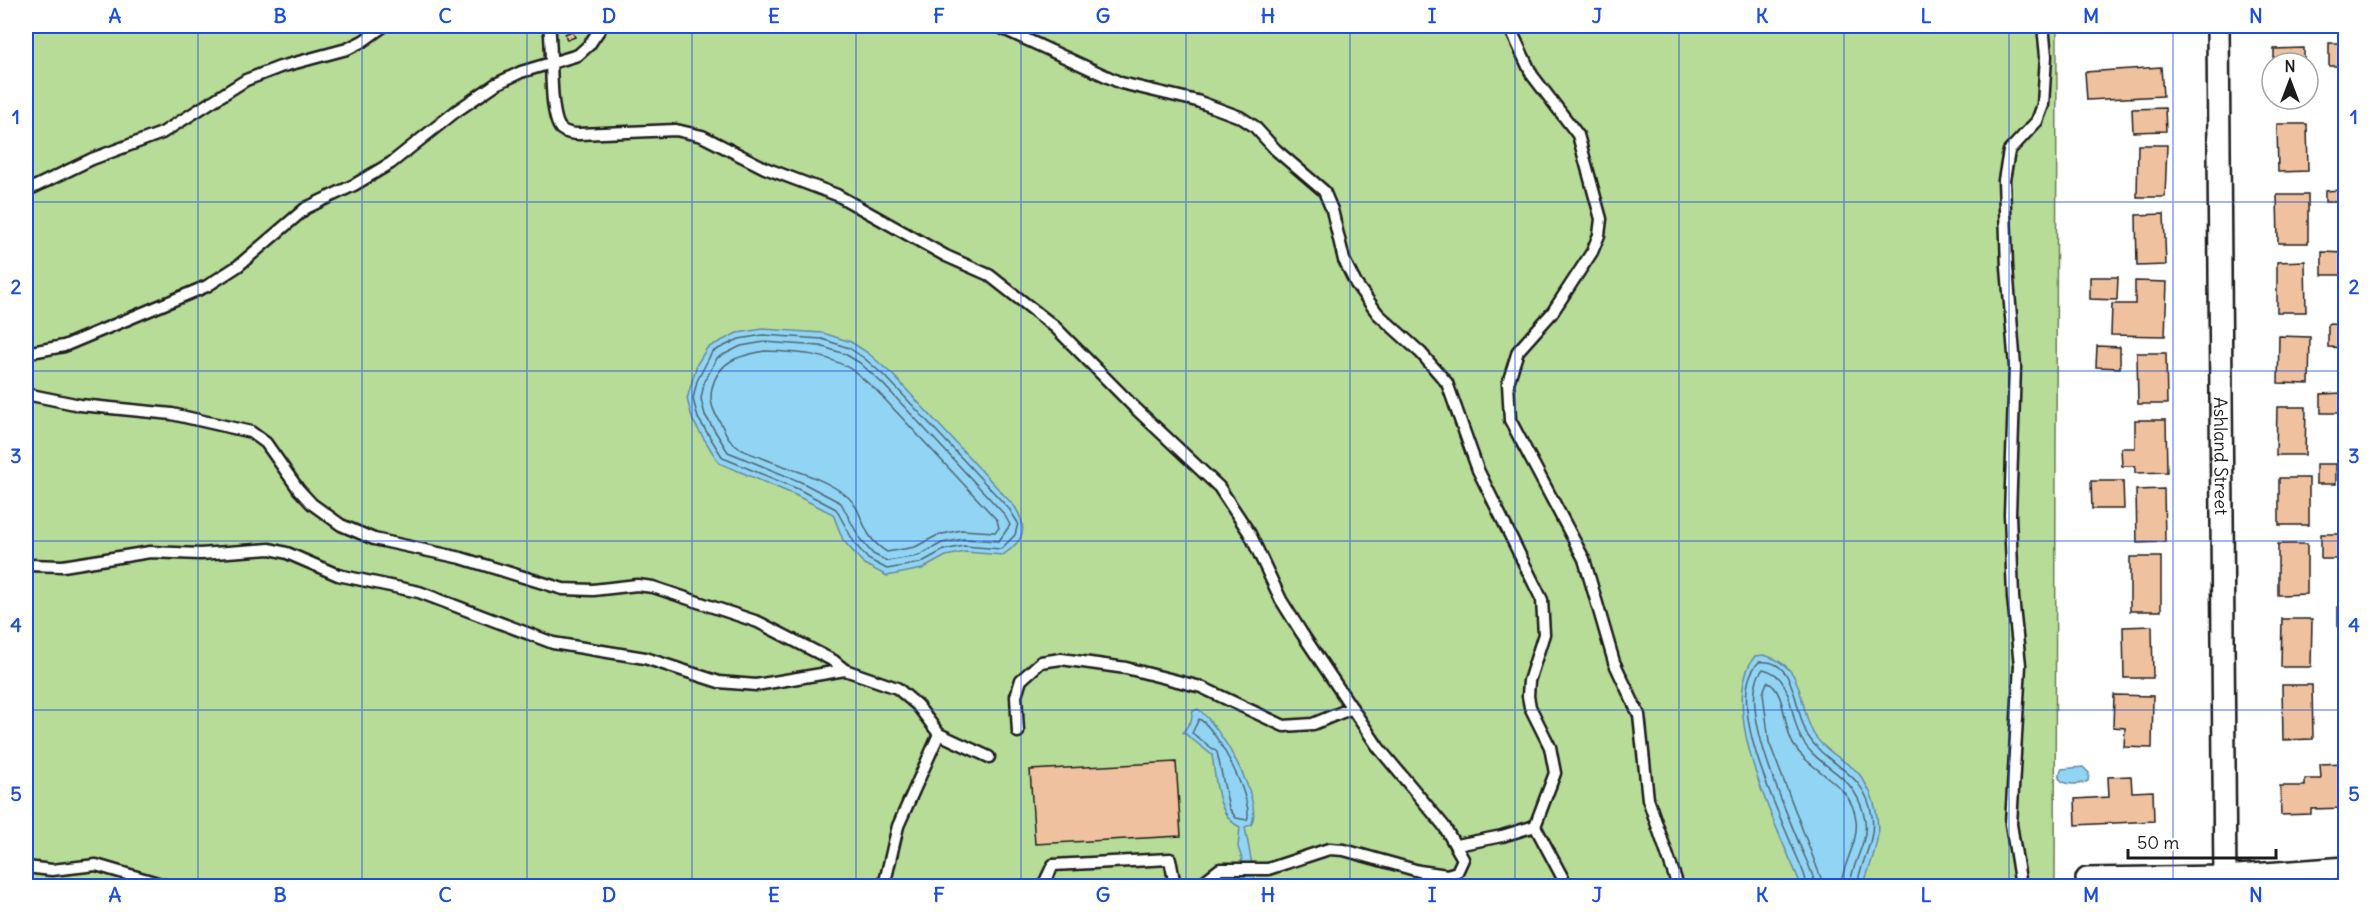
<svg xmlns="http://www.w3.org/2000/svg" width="2371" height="912" font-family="Delius,sans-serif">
<rect width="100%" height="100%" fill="#fff"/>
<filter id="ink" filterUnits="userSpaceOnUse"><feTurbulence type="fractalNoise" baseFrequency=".0167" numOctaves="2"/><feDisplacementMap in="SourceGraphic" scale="12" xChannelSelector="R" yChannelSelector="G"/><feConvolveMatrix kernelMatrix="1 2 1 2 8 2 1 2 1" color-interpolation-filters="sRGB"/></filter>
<g filter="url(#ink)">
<polygon fill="#b7dc97" stroke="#6a7c5a" stroke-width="1.5" points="26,26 2057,26 2055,886 26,886"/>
<g fill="#92d4f4" stroke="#638a9e" stroke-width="1.5">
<path d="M763,329l60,4 28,9 17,11 25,22 122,132c13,21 10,33 -12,48l-38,-3 -19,4 -24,13 -35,7 -23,-12 -21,-24 -10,-26 -38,-19 -76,-32 -26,-42 -6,-22 10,-35 10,-16 30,-15z"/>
<path d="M1764,655c42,12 33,44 48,76 7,15 28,27 41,37 8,6 13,16 18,26 14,36 4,58 -8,92l-62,-1c-22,-54 -86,-177 -46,-229z"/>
<path d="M1198,709c21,15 67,92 53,116l-6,2 11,59h-32l15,-9 3,-18 -4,-12 2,-20c-24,-11 -24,-49 -28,-72l-29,-23 8,-11 2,-10z"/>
<path d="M2083,767l6,6 -1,8c-8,4 -24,5 -29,-3l2,-9z"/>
</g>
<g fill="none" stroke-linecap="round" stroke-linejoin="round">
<g stroke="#4b6672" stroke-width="1.5">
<polygon points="763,335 822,339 849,348 864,358 889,380 1010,510 1018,523 1015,535 1001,549 964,546 944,550 920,563 887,569 868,559 855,544 836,509 798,489 723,458 698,418 693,399 697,381 712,352 739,339"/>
<polygon points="764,342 820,346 845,354 860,363 884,385 1004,514 1010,525 999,541 963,539 942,543 918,556 887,561 873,554 860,539 841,503 801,482 728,452 705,415 701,399 704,383 717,358 741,346"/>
<path d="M764,351c32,1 63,2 90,20l23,20 120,129 2,8 -4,4 -34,-2 -23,5 -23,12 -28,5c-28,-17 -22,-40 -39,-55 -24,-20 -60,-28 -88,-40 -8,-3 -19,-6 -25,-12 -7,-5 -11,-16 -15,-23 -7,-11 -11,-21 -8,-34 7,-28 27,-32 52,-37z"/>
<path d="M1199,719c17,7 56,84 48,101l-11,-2 -7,-10 -12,-56 -25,-19z"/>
<path d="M1807,886c-1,-12 -9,-26 -14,-38 -16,-40 -71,-150 -34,-186 39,-5 35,52 49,74 19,31 57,34 64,80 4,26 -12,46 -15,70"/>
<path d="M1815,886c-1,-12 -9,-26 -14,-38 -14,-36 -67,-147 -38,-179 31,6 26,48 38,69 17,32 52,32 63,77 7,26 -13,47 -14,71"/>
<path d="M1824,886l-55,-144 -6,-49 4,-11c19,8 16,45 26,62 17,29 59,38 63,76 3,24 -14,43 -15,66"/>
</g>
</g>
<g fill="#f0c19f" stroke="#1c1c1c" stroke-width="1.5">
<polygon points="523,26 535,26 527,30"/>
<rect x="2277" y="26" width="30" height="5"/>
<polygon points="572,31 575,37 567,40 565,34"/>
<rect x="2329" y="43" width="17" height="23"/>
<polygon points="2304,48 2304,63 2274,63 2274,49"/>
<polygon points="2161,67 2163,96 2087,100 2085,72"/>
<polygon points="2275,99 2305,99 2305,100 2275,101"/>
<polygon points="2165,108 2166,131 2133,132 2132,109"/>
<polygon points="2277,124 2307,124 2308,171 2278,172"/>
<polygon points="2138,145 2167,145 2165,197 2137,197"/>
<polygon points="2340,190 2340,202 2325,202 2325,191"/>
<polygon points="2277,195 2308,195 2308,243 2278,243"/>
<polygon points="2164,214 2166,265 2137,266 2136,215"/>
<polygon points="2322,252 2345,253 2345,275 2322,275"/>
<polygon points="2305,261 2306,312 2277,312 2277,262"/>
<polygon points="2090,277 2118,277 2117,300 2090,299"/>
<polygon points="2135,281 2167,282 2165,336 2111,335 2112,304 2135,304"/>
<polygon points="2328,324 2346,325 2346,348 2328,347"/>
<polygon points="2279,336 2310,337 2309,384 2278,383"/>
<polygon points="2097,346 2120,347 2120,368 2096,367"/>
<polygon points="2137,353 2166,353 2167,404 2138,404"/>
<polygon points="2343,393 2344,413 2321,413 2321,394"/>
<polygon points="2277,407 2306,407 2305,455 2276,455"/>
<polygon points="2135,420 2166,420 2167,472 2135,473 2135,466 2122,466 2121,448 2135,448"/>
<rect x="2316" y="464" width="20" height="20"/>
<rect x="2279" y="478" width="30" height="47"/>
<polygon points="2091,481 2123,481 2124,509 2092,509"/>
<polygon points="2164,489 2165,542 2137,543 2136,490"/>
<rect x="2321" y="534" width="25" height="25"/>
<polygon points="2278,544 2307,544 2307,594 2278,595"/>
<rect x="2130" y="557" width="31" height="54"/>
<rect x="2338" y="607" width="8" height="21"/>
<polygon points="2282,619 2312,619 2311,667 2281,667"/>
<polygon points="2152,626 2153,678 2124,678 2123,627"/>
<polygon points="2282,685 2312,685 2313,739 2283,740"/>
<polygon points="2114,695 2153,696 2152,748 2124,747 2125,728 2113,727"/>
<polygon points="1176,762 1181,836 1035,844 1030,770"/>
<polygon points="2346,763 2346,808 2311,809 2311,814 2281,815 2280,786 2305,786 2305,779 2321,779 2320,764"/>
<polygon points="2131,776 2132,792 2153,791 2154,821 2076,825 2075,799 2109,797 2108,777"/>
</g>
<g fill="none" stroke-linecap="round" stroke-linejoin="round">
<g stroke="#1c1c1c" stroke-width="15">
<g id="service">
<path d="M549,26c4,21 -1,89 12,103 5,4 12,5 18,5l97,-4 26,6 63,32 72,27 109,61 43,19 66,52 79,80 85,80 31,47 31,66 20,32 77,115 66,79 19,33 -6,13 -10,3 -28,-4 -75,-21 -15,-1 -61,20h-48l-22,17"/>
<polyline points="997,26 1121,83 1197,101 1240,117 1254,126 1276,150 1324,191 1332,210 1344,260 1356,284 1378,314 1421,353 1447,383 1478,470 1542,600 1544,634 1529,681 1528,696 1530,707 1550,747 1555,773 1535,826 1567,886"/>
<polyline points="1509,26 1532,75 1578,135 1601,219 1599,235 1592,252 1552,313 1518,351 1508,383 1510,420 1584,559 1614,662 1639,715 1648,799 1678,886"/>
<polyline points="26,191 92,159 162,133 246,80 280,67 347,49 363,41 384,26"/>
<polyline points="26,353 64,346 207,286 238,266 306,208 354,185 391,163 455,112 496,84 521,72 578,55 589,45 602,26"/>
<polyline points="26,394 80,405 172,414 251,432 266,443 299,490 312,504 341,525 374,539 461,558 563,589 593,590 637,585 653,587 758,622 834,661 845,670 897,688 917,705 939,734 989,757"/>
<polyline points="26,565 63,566 150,552 200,554 270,549 287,553 338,575 419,592 553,643 645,658 719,682 756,685 845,670"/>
<polyline points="1018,732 1016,696 1021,680 1041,662 1061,659 1126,668 1201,687 1284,726 1313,724 1352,708"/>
<polyline points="1457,845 1502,836 1535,826"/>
<polyline points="26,867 52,870 96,865 168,886"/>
<polyline points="884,886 898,826 939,734"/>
<polyline points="1043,886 1053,865 1170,859 1175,886"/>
<polyline points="2021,886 2011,824 2020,665 2013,597 2010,514 2015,367 2007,267 2004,180 2009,151 2037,121 2043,105 2046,56 2043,26"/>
</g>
</g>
<g stroke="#1c1c1c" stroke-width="26">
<g id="minor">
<path id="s1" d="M2218,26l7,860"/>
<polyline points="2087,879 2224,877 2346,868"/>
</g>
</g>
<use href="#service" stroke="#fff" stroke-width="10"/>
<use href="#minor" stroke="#fff" stroke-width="21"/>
</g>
</g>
<path fill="none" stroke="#1d4ed8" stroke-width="1.5" stroke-opacity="0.55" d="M198,26v860M362,26v860M527,26v860M692,26v860M856,26v860M1021,26v860M1186,26v860M1350,26v860M1515,26v860M1679,26v860M1844,26v860M2009,26v860M2173,26v860M26,202h2320M26,371h2320M26,541h2320M26,710h2320"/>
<g text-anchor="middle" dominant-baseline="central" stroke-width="5" stroke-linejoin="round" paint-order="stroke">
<g font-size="18" fill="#1c1c1c" stroke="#fff">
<text stroke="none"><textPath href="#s1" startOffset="430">Ashland Street</textPath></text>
</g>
</g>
<rect width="2371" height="912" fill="none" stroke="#fff" stroke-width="66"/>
<g transform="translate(2290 81)"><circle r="28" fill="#ffffff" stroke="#a4a4a4" stroke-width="1.5"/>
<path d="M0-4.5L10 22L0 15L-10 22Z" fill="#1c1c1c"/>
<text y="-9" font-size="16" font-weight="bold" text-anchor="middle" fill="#1c1c1c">N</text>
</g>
<path d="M2128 849v9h148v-9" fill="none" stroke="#1c1c1c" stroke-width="3"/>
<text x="2137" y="849" font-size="18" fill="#1c1c1c" stroke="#ffffff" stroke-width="4.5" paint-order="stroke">50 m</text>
<rect x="33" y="33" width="2305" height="846" fill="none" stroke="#1d4ed8" stroke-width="2"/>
<g font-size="20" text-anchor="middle" font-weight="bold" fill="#1d4ed8">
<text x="115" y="23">A</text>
<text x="280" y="23">B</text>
<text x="445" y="23">C</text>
<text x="609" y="23">D</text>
<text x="774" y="23">E</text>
<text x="939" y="23">F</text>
<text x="1103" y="23">G</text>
<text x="1268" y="23">H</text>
<text x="1432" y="23">I</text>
<text x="1597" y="23">J</text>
<text x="1762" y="23">K</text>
<text x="1926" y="23">L</text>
<text x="2091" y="23">M</text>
<text x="2256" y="23">N</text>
<text x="16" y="124">1</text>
<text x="2354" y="124">1</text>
<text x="16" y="294">2</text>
<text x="2354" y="294">2</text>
<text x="16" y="463">3</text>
<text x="2354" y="463">3</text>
<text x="16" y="632">4</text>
<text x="2354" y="632">4</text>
<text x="16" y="801">5</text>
<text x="2354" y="801">5</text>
<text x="115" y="902">A</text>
<text x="280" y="902">B</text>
<text x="445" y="902">C</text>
<text x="609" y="902">D</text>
<text x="774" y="902">E</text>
<text x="939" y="902">F</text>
<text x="1103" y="902">G</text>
<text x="1268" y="902">H</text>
<text x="1432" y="902">I</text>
<text x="1597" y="902">J</text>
<text x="1762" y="902">K</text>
<text x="1926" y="902">L</text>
<text x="2091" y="902">M</text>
<text x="2256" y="902">N</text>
</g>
</svg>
